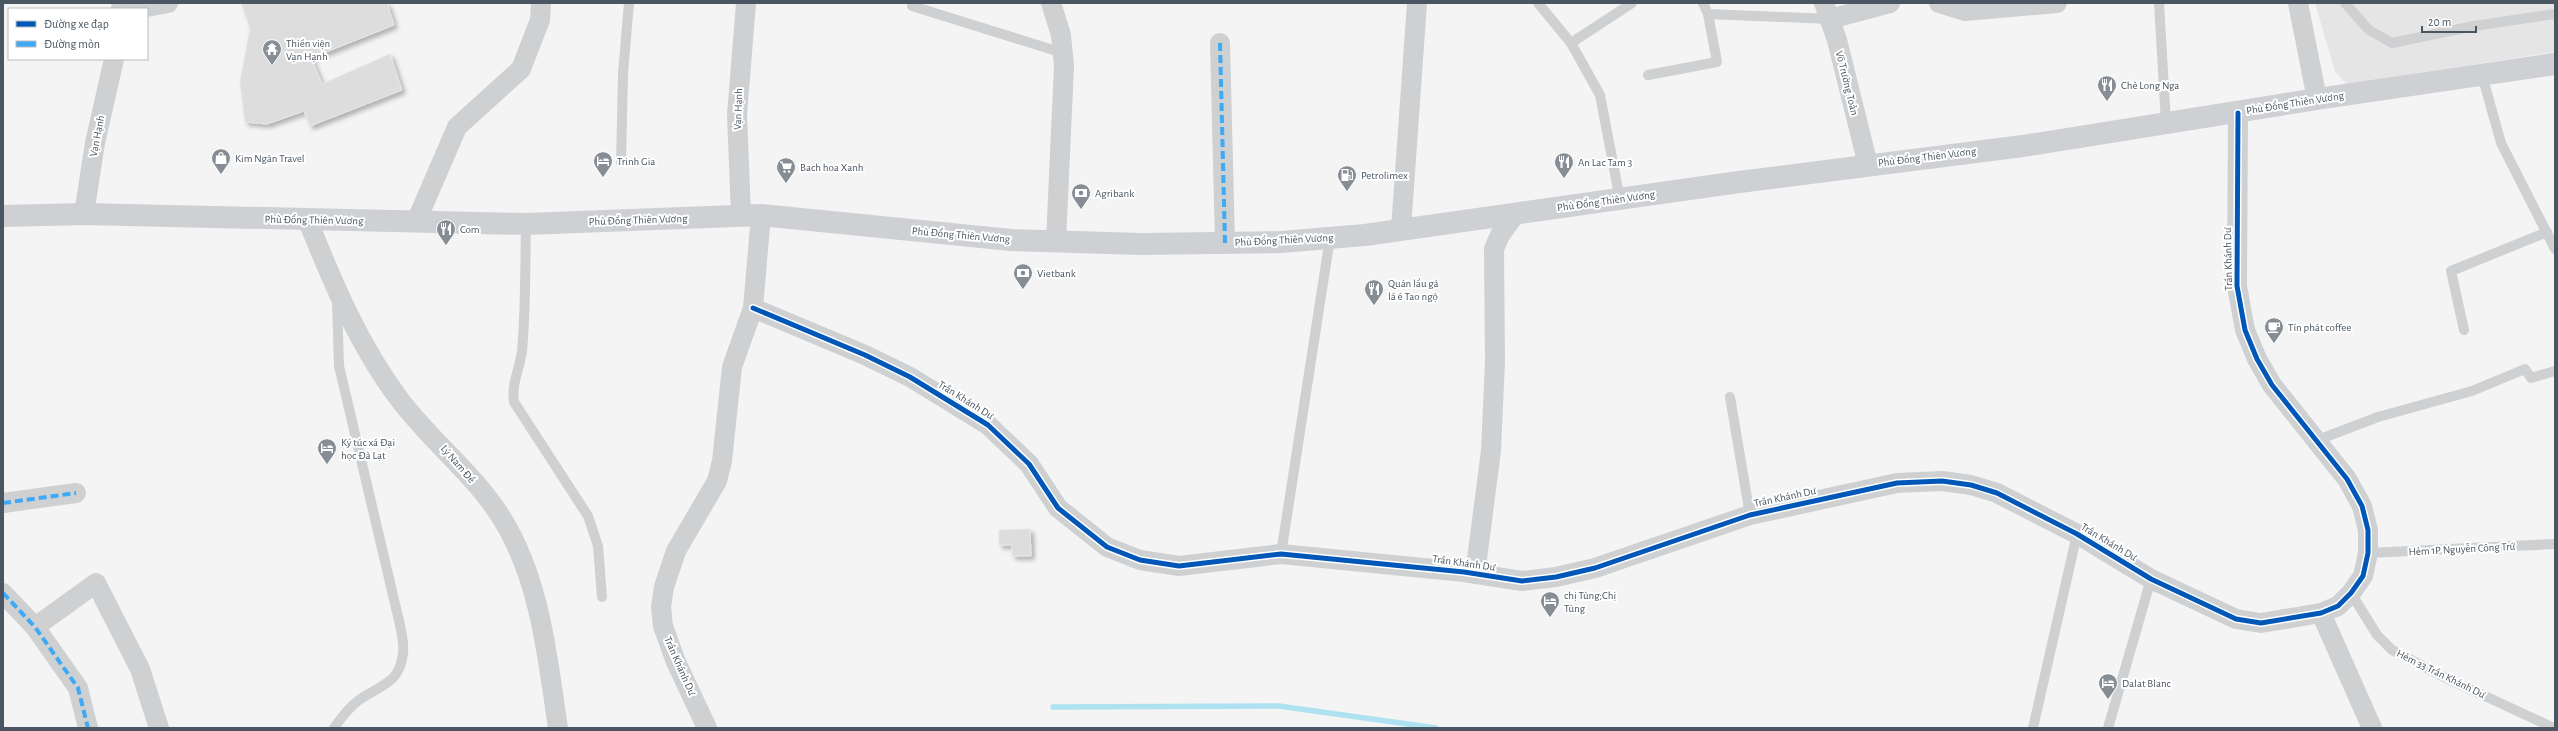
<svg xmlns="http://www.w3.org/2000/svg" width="2558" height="731" font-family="'Alegreya Sans',sans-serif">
<defs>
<filter id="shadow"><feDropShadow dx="3.5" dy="3.5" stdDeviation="2" flood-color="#0004"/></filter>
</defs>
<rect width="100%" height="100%" fill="#f4f4f4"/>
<polygon fill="#e6e5e6" points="2315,3 2555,3 2555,52 2347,84 2335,72"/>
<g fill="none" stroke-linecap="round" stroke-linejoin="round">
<polyline stroke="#aee2f0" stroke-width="5.5" points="1053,707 1279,706 1436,728"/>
</g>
<g fill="#ddddde" stroke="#e5e6e7" filter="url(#shadow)">
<polygon points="241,3 387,3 394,25 311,58 322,84 390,54 402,90 310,126 304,111 267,124 245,122 240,82 250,28"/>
<polygon points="1030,529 1031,556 1012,556 1012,545 999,545 999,530"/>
</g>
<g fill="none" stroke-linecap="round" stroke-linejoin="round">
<g stroke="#ced0d2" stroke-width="10">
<polyline points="1538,3 1571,43 1600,95 1620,200"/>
<polyline points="1703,3 1708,14 1830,19"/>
<polyline points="2159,3 2166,123"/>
<polyline points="2345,3 2369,30 2392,43 2474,26 2555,14"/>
<polyline points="912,6 1063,53"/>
<polyline points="1571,43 1632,3"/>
<polyline points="1648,75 1717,62 1708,14"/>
<polyline points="2482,75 2501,143 2555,249"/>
<polyline points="621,162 623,73 629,3"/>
<path d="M526,224c-1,42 0,84 -4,127 -2,17 -11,33 -8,51l74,114 10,30 4,51"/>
<polyline points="2464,330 2451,271 2547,232"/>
<polyline points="1730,397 1750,515"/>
<polyline points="2315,441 2378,417 2472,391 2525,369 2531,378 2555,371"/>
<polyline points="2368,553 2555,544"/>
<polyline points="1281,554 1330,238"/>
<polyline points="2351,593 2377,635 2392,650 2444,677 2554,728"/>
<path d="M334,728c7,-10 15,-21 25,-28 21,-15 41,-16 44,-47 1,-9 -1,-19 -3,-28l-61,-259 -2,-65"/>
<polyline points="2033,728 2077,534"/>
<polyline points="2108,728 2151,579"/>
</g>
<g stroke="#ced0d2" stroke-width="20">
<polyline points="1051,3 1061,35 1064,66 1056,242"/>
<polyline points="1824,3 1837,40 1868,165"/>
<polyline points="1939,3 1965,11 2057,3"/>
<polyline points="2298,3 2317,99"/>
<polyline points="121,9 122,3"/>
<polyline points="136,9 168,3"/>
<polyline points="1830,19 1890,3"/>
<polyline points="1220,43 1225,243"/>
<polyline points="84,214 95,143 114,59"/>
<polyline points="741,215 737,115 746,3"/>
<path d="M308,221c25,62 51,125 92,179 33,44 80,78 107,127 34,60 41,134 51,201"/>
<polyline points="416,222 457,127 521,69 540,20 541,3"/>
<polyline points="1401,229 1417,3"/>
<polyline points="753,308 865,355 910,377 988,425 1029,464 1058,508 1107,547 1140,560 1179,566 1281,554 1464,572 1522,581 1556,577 1595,568 1750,515 1897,483 1942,481 1971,485 1997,493 2077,534 2151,579 2236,619 2261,623 2321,613 2338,606 2351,593 2363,576 2368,553 2368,530 2362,506 2347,479 2272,385 2257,359 2245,330 2237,286 2238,113"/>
<polyline points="3,503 76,493"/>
<polyline points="1475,574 1491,451 1495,362 1494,249 1500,235 1516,213"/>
<polyline points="3,593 35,627 78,688 88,728"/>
<polyline points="2321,613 2372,728"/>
<polyline points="35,627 96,583 140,669 159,728"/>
<polyline points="707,728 676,662 663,626 661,607 664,587 676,551 717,481 722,461 732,367 753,308 761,215"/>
</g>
<polyline stroke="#ced0d4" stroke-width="22" points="3,216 84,214 526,224 761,215 1011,240 1142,244 1281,242 1365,235 1739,182 2023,146 2317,99 2555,64"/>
<g stroke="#3fa9f5" stroke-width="4" stroke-dasharray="8 4" stroke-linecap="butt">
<polyline points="1220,43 1225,243"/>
<polyline points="3,503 76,493"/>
<polyline points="3,593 35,627 78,688 88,728"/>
</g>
<g stroke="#fff" stroke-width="8">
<polyline id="cycleway" points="753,308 865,355 910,377 988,425 1029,464 1058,508 1107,547 1140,560 1179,566 1281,554 1464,572 1522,581 1556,577 1595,568 1750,515 1897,483 1942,481 1971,485 1997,493 2077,534 2151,579 2236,619 2261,623 2321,613 2338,606 2351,593 2363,576 2368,553 2368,530 2362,506 2347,479 2272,385 2257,359 2245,330 2237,286 2238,113"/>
</g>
<use href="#cycleway" stroke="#0057b8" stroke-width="5"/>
</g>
<defs>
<g id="temple-pin" transform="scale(1)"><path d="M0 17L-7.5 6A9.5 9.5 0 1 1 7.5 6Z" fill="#868d94" stroke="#fff"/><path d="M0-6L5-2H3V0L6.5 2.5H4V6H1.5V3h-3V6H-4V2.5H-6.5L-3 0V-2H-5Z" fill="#fff"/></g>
<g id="restaurant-pin" transform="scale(1)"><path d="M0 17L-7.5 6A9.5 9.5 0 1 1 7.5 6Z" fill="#868d94" stroke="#fff"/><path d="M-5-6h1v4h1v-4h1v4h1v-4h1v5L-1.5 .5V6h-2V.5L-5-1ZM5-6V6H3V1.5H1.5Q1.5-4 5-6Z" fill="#fff"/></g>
<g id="shop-pin" transform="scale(1)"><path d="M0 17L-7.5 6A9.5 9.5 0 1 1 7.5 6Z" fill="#868d94" stroke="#fff"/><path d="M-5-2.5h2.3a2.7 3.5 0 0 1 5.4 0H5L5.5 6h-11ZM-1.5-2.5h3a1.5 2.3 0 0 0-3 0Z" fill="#fff"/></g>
<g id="hotel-pin" transform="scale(1)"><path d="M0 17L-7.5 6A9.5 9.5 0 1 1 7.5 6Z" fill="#868d94" stroke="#fff"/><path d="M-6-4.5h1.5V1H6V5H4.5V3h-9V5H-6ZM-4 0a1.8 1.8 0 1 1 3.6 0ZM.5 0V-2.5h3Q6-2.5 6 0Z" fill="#fff"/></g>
<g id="supermarket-pin" transform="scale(1)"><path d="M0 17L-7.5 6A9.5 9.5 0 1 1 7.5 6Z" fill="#868d94" stroke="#fff"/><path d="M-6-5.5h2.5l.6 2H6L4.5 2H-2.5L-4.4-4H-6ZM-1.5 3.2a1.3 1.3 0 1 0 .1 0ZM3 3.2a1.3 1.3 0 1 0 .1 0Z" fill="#fff"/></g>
<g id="fuel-pin" transform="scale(1)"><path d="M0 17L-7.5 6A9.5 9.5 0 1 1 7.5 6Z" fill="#868d94" stroke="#fff"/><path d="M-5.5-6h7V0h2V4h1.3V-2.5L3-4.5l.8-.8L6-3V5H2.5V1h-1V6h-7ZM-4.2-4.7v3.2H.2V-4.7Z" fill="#fff"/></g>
<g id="bank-pin" transform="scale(1)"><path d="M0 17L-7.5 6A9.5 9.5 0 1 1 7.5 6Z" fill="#868d94" stroke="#fff"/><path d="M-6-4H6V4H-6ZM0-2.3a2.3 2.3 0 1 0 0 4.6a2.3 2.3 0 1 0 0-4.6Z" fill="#fff"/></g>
<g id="cafe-pin" transform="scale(1)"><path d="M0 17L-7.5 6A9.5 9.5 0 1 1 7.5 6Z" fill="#868d94" stroke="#fff"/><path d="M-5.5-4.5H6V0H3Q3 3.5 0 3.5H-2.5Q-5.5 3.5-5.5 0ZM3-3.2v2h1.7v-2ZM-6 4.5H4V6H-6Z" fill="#fff"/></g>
</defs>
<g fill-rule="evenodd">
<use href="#temple-pin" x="272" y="49"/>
<use href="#restaurant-pin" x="2107" y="85"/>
<use href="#shop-pin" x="221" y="158"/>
<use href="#hotel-pin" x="603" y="161"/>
<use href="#restaurant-pin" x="1564" y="162"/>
<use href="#supermarket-pin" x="786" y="167"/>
<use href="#fuel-pin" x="1347" y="175"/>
<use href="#bank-pin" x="1081" y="193"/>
<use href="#restaurant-pin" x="446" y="229"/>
<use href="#bank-pin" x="1023" y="273"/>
<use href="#restaurant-pin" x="1374" y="289"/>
<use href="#cafe-pin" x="2274" y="327"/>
<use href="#hotel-pin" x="327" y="448"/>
<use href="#hotel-pin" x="1550" y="601"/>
<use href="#hotel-pin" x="2108" y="683"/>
</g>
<g text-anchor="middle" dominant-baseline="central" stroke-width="4" stroke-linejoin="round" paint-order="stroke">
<g font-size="11" fill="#4a5661" stroke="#fff" text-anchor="start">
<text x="286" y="43">Thiền viện<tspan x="286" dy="13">Vạn Hạnh</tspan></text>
<text x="2121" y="85">Chè Long Nga</text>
<text x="235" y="158">Kim Ngân Travel</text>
<text x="617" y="161">Trinh Gia</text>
<text x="1578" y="162">An Lac Tam 3</text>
<text x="800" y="167">Bach hoa Xanh</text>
<text x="1361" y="175">Petrolimex</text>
<text x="1095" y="193">Agribank</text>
<text x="460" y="229">Com</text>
<text x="1037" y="273">Vietbank</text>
<text x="1388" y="283">Quán lẩu gà<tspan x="1388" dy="13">lá é Tao ngộ</tspan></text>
<text x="2288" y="327">Tín phát coffee</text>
<text x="341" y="442">Ký túc xá Đại<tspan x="341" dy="13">học Đà Lạt</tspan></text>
<text x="1564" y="595">chị Tùng;Chị<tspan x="1564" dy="13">Tùng</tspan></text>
<text x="2122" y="683">Dalat Blanc</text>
</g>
<g font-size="11" fill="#4a5661" stroke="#fff">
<text transform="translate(1847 83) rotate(76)">Võ Trường Toản</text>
<text transform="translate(2295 103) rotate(-9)">Phù Đổng Thiên Vương</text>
<text transform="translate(738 109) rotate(-88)">Vạn Hạnh</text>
<text transform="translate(97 136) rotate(-79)">Vạn Hạnh</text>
<text transform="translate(1927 157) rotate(-7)">Phù Đổng Thiên Vương</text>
<text transform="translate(1606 201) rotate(-8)">Phù Đổng Thiên Vương</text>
<text transform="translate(314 220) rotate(1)">Phù Đổng Thiên Vương</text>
<text transform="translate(638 220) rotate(-2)">Phù Đổng Thiên Vương</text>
<text transform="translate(961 235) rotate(5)">Phù Đổng Thiên Vương</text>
<text transform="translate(1284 240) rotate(-3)">Phù Đổng Thiên Vương</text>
<text transform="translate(2228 259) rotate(-91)">Trần Khánh Dư</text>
<text transform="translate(966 400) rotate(32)">Trần Khánh Dư</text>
<text transform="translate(458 464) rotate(49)">Lý Nam Đế</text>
<text transform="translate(1785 497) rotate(-12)">Trần Khánh Dư</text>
<text transform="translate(2109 542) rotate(31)">Trần Khánh Dư</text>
<text transform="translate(2462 549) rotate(-3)">Hẻm 1P Nguyễn Công Trứ</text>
<text transform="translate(1464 563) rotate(8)">Trần Khánh Dư</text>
<text transform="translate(680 666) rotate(66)">Trần Khánh Dư</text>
<text transform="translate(2441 674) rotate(26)">Hẻm 33 Trần Khánh Dư</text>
</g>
</g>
<rect width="2558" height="731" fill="none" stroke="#4a5661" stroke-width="8"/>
<rect x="8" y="8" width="140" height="52" fill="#ffffff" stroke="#b7bbc0"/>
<rect x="16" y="21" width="20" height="6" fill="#0057b8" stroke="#b7bbc0"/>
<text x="44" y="28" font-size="12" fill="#4a5661">Đường xe đạp</text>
<rect x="16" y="41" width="20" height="6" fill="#3fa9f5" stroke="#b7bbc0"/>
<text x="44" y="48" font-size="12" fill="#4a5661">Đường mòn</text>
<path d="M2422 26v6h54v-6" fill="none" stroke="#4a5661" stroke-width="2"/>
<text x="2428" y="26" font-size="12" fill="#4a5661" stroke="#ffffff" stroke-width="3" paint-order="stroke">20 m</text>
</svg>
